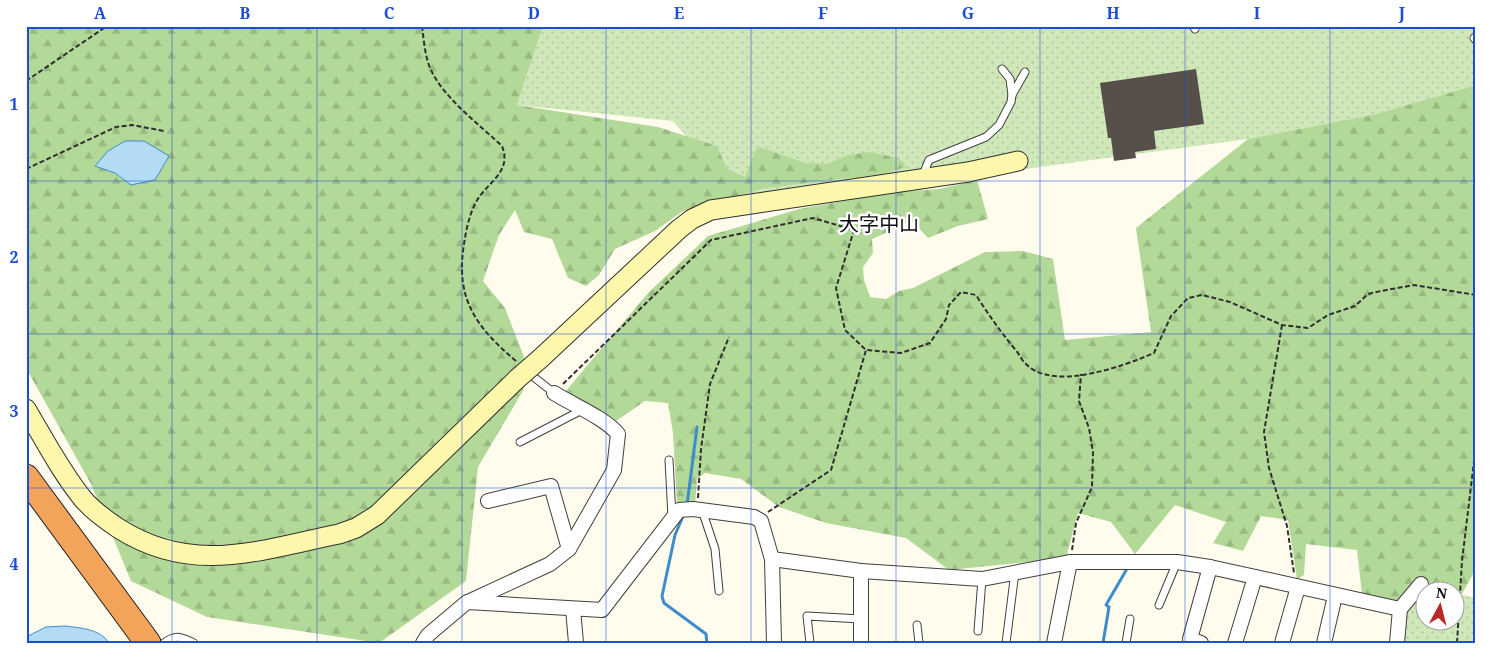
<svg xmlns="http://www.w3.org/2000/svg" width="1502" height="669" font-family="'Noto Serif','Noto Sans JP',serif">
<defs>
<pattern id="green-dots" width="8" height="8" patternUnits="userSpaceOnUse" patternTransform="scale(1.25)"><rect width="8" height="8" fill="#d0e8b9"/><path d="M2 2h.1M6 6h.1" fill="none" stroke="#b1c69e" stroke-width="1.8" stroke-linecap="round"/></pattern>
<pattern id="forest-firs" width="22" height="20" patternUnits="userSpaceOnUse" patternTransform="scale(1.25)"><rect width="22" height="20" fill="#b3d998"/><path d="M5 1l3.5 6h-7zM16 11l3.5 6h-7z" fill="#99b982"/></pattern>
</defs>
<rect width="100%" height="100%" fill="#fffcee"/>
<g fill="url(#green-dots)">
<polygon points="543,26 1476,26 1476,85 1376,114 1248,139 742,207 717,172 673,121 517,105"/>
<polygon points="1424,586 1447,591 1424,592 1424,622 1454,622 1455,593 1476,598 1476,643 1401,643 1402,610"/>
</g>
<g fill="url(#forest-firs)">
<polygon points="26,26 543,26 517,105 658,127 717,146 727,169 745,177 757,146 805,163 827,164 848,155 870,152 899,158 906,167 883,174 765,188 683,211 655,231 615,249 599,275 586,286 568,278 552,239 524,232 515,210 499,235 483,281 505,308 524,357 524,389 478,467 466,581 379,643 207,617 131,581 91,484 26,368"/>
<polygon points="1476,85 1476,569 1462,594 1414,579 1398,603 1362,594 1357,550 1306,544 1304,575 1297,579 1288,520 1261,516 1243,551 1213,543 1226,522 1175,505 1135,554 1111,522 1078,513 1066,558 949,570 906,538 826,523 779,507 741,479 705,473 697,479 695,506 677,504 673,433 668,403 645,401 616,421 567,398 565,392 648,293 708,236 799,209 892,192 939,189 977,180 988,219 958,226 928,238 912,221 872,239 873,253 863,267 864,280 870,297 886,299 899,291 913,288 985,252 1023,251 1053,259 1065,340 1151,332 1136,228 1248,139 1376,114"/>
</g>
<g fill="#b4dbf5" stroke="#3c8dca">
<polygon points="125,141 144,141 169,156 155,180 131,185 115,173 95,166 108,151"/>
<path d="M65,626c16,2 35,3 44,17h-83v-6l20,-10z"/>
</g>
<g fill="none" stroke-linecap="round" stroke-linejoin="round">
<g stroke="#3c8dca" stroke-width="3">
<polyline points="687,505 697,427"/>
<polyline points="684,514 675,535 662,596 664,603 706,634 707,643"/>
<polyline points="1103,643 1109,607 1106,605 1128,567"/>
</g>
</g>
<polygon fill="#564f4a" points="1196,69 1204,124 1154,131 1156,149 1135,152 1136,158 1114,161 1111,138 1108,138 1100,83"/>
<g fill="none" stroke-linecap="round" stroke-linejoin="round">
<g stroke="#404040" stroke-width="9">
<g id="lane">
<polyline points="1193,26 1195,29"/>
<polyline points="1474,38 1476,40"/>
<polyline points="1002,69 1010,79 1012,95"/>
<polyline points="922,177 929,160 986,137 999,125 1011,102 1012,95 1025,72"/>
<polyline points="535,378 554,393"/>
<polyline points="520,442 582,410"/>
<polyline points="669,460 672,517"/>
<polyline points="702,510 715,549 719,591"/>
<polyline points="1159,605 1177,562"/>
<polyline points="917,625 919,643"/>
<polyline points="978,631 982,579"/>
<path d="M164,643c12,-9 17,-6 30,0"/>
<polyline points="810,643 807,616 861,619"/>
<polyline points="1006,643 1015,572"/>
<polyline points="1126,643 1130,619"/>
</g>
</g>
<g stroke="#404040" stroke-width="16">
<g id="street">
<polyline points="488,501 551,486 569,549"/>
<polyline points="772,559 774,643"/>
<path d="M470,601l80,-37 19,-15 45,-79 4,-36c-13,-16 -45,-29 -64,-41"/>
<polyline points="573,609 576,643"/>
<polyline points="1400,609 1421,584"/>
<polyline points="423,643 428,635 467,602 602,610 679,510 693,509 754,517 761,521 772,559 861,571 982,579 1070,562 1177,562 1210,567 1400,609 1397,643"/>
<polyline points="861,643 861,571"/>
<polyline points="1054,643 1070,562"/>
<polyline points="1201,643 1190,639 1210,567"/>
<polyline points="1235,643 1255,577"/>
<polyline points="1282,643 1298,587"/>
<polyline points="1324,643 1335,596"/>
</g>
</g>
<g stroke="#2f2f2f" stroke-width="21">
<g id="secondary">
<polyline points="541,358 679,229 692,219 711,210 968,172 1018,161"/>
<path d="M26,409c18,30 35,63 57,90 10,12 23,21 35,29 75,48 141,22 221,6l17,-6 21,-13 140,-136"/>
</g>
</g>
<g stroke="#1e1e1e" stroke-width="27">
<polyline id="highway" points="26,477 148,643"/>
</g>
<g stroke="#2f2f2f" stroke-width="2" stroke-dasharray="5 2.5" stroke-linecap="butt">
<path d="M422,26c2,15 3,33 10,46 13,27 49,54 70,74 11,27 -17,37 -27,58 -6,12 -9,27 -11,40 -9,55 12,83 52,117"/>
<polyline points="26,81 107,26"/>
<polyline points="26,169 116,127 132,125 164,131"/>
<polyline points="1282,325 1264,432 1269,468 1287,526 1294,573"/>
<path d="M563,384l148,-144 102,-22 41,12 -18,58 9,42 21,20 35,3 29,-10 16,-24 3,-14 12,-13 15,3c12,19 24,36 38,53 5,5 7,12 12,16 27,28 98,2 128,-11l17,-37 17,-18 14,-3 28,7 52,23 26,3 20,-13 27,-9 13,-12 13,-3 33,-6 62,10"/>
<polyline points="698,498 701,449 710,384 729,337"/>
<polyline points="768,512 831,470 866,350"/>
<polyline points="1072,550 1076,523 1092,487 1093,452 1089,428 1079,401 1081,374"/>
<polyline points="1457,643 1462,561 1476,445"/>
</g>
<use href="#lane" stroke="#fff" stroke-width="7"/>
<use href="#street" stroke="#fff" stroke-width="14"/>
<use href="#secondary" stroke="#fdf7ab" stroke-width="19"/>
<use href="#highway" stroke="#f1a45a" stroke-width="25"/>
<g stroke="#2f2f2f" stroke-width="21" stroke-linecap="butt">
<polyline id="secondary-bridge" points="517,379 541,358"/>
</g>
<use href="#secondary-bridge" stroke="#fdf7ab" stroke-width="19"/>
</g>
<path fill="none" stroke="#1d4ed8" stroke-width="1" stroke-opacity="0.55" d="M172,26v617M317,26v617M462,26v617M606,26v617M751,26v617M896,26v617M1040,26v617M1185,26v617M1330,26v617M26,181h1450M26,334h1450M26,488h1450"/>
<g text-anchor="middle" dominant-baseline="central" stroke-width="5" stroke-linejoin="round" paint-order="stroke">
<g font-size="20" fill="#0d0d0d" stroke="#fff">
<text x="879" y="223">大字中山</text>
</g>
</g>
<rect width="1502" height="669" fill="none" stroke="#ffffff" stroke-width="55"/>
<g transform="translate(1440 606) rotate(7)"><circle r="24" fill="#ffffff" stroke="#9e9e9e"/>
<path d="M0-4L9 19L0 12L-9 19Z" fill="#bb282a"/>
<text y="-8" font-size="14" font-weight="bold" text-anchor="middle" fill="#0d0d0d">N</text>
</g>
<rect x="28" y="28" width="1446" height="614" fill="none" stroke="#1d4ed8" stroke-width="2"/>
<g font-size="16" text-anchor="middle" font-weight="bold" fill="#1d4ed8">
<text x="100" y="19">A</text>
<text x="245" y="19">B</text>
<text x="389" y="19">C</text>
<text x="534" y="19">D</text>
<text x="679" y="19">E</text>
<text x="823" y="19">F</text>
<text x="968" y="19">G</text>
<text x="1113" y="19">H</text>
<text x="1257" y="19">I</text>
<text x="1402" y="19">J</text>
<text x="14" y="110">1</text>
<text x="14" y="263">2</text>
<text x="14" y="417">3</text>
<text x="14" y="570">4</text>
</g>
</svg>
